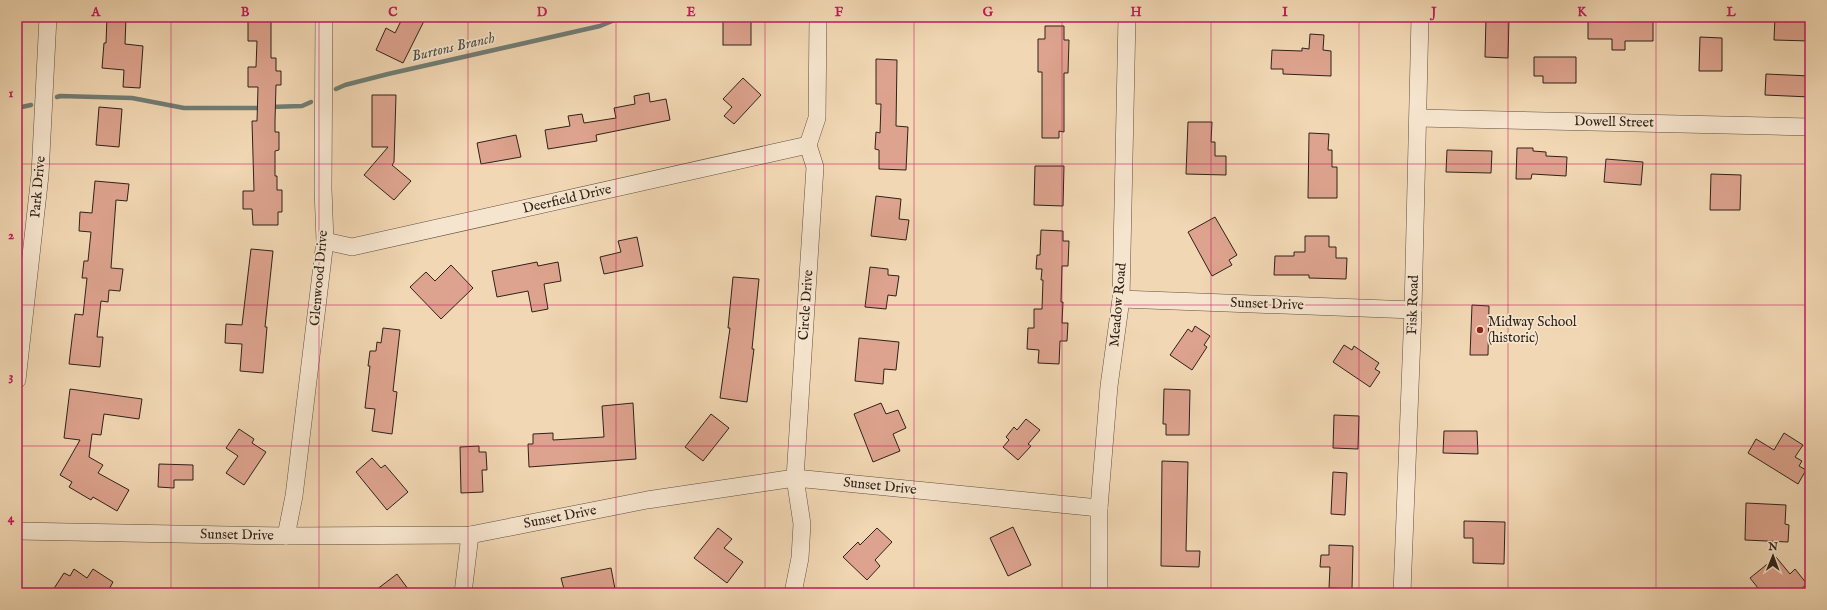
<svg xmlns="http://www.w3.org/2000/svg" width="1827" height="610" font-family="'IM FELL English',serif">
<rect width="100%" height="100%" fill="#f1d7b3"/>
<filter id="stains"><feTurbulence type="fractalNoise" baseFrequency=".005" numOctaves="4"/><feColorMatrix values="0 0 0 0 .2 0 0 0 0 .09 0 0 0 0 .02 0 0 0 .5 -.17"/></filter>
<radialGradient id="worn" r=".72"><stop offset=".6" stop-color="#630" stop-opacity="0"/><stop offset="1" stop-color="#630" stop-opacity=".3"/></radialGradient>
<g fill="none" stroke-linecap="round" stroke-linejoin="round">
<g stroke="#707d74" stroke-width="4.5">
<polyline points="336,89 345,85 388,74 600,26 622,17"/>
<polyline points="57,97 60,96 132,98 184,108 262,108"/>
<polyline points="269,107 302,106 311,102"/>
<polyline points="17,108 31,105"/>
</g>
</g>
<g fill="#dda38e" stroke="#2f2219">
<polygon points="107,17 126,17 125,44 143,46 140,88 123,87 124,70 102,68 104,43 106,43"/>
<polygon points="248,17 271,17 271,58 276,58 276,71 281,71 281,85 276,85 275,121 275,132 279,132 279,150 275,151 275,176 277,176 277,190 282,190 282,212 278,212 278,225 253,225 252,209 243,209 243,191 254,191 252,121 257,121 258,87 248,87 248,67 256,67 257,41 248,41"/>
<polygon points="403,17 426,17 403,63 376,50 386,28 395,33"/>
<rect x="723" y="17" width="28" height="28"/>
<polygon points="1486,17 1509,17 1508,58 1485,57"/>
<polygon points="1607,17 1630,17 1630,20 1653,20 1653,41 1625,41 1625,50 1612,50 1612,39 1588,39 1588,18 1607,19"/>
<polygon points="1775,17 1810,17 1810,41 1774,40"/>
<polygon points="1045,26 1064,26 1064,40 1069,40 1068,73 1064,73 1064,132 1059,131 1059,138 1042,138 1042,72 1038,72 1038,39 1045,39"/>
<polygon points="1310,34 1324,35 1323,50 1331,51 1331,76 1283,74 1283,69 1271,69 1272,50 1302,51 1302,48 1309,49"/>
<polygon points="1700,37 1722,38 1722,71 1699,71"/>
<polygon points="1534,57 1576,57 1576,83 1543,83 1543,76 1534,76"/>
<polygon points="876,59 897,60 896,126 908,127 906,170 879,169 879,150 875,149 876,132 880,133 881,104 876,104"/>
<polygon points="1766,74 1810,76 1810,97 1765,95"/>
<polygon points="743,78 761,95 734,124 724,116 732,107 723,99"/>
<polygon points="649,93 650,102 666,99 670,120 596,135 597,141 548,149 545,130 570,126 568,116 582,114 584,123 616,118 614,108 635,104 634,96"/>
<polygon points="372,95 396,95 394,162 392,165 411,181 394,200 364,175 388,147 372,147"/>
<polygon points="99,107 122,109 119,147 96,145"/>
<polygon points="1188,122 1212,122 1211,142 1215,142 1215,156 1226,156 1226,175 1186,174"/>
<polygon points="1309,133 1329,134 1328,150 1332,150 1332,167 1337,167 1337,198 1308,198"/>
<polygon points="516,135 521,157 481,164 477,143"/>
<polygon points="1517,148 1533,148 1533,151 1546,152 1546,156 1567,157 1566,176 1532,174 1531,179 1516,179"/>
<polygon points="1447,150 1492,151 1491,173 1446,172"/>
<polygon points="1606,159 1643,162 1641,185 1604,182"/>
<polygon points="1035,166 1064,166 1063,206 1034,205"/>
<polygon points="1711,174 1741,175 1740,210 1710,210"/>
<polygon points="95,181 129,184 127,201 116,200 111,268 123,269 120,291 109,290 108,302 101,301 97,337 103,337 100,367 69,364 75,314 83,315 87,278 82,278 84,261 88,261 91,232 79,231 80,212 92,213"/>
<polygon points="876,196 901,199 899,219 909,220 906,240 871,236"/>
<polygon points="1215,217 1237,255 1229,260 1232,265 1212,276 1188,232"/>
<polygon points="1041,230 1063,231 1063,241 1069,241 1068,266 1062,266 1061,302 1063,302 1062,323 1068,323 1067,341 1060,341 1059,364 1038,363 1039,350 1027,349 1028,328 1034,328 1034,309 1042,309 1043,280 1041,280 1042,269 1036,269 1037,255 1040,255"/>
<polygon points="1305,236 1329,236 1329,247 1336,247 1336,258 1347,258 1346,279 1309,278 1309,275 1274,275 1275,256 1294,256 1294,252 1305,252"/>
<polygon points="637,237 643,266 604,274 600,257 621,252 618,241"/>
<polygon points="251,249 273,251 265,327 267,327 263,373 240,371 242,344 225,343 226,324 242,325"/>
<polygon points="537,262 538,266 558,262 561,281 544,284 548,309 532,312 528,291 497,297 492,271"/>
<polygon points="451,265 473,288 441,319 410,287 426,272 435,281"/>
<polygon points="870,267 888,269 888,275 899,276 896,296 888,295 886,309 865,307"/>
<polygon points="733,277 759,279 752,349 754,349 747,402 720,398 730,328 728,328"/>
<polygon points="1472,305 1489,306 1488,355 1470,355"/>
<polygon points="1195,326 1210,336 1204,345 1207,347 1192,370 1170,355 1188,329 1192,332"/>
<polygon points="383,328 400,330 393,391 397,392 392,434 372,431 375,409 365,408 370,366 368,366 370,351 376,351 377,342 381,343"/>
<polygon points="859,338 899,342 896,370 884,369 883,384 855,381"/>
<polygon points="1344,345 1352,350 1354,346 1379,363 1375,369 1380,372 1370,387 1333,362"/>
<polygon points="70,389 142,399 139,419 104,414 101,435 92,434 89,457 103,465 98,473 129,490 117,511 93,497 91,500 69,487 72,482 60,475 80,440 64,438"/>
<polygon points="1164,389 1190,390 1189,435 1166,435 1166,424 1163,424"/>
<polygon points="633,403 636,459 529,467 528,444 533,444 533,434 553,433 553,440 604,437 602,406"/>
<polygon points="881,403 886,414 898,410 906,428 893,434 900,451 873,462 854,414"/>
<polygon points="711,414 729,428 703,461 685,447"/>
<polygon points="1334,415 1359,416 1358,449 1333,448"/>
<polygon points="1026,419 1040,430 1028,444 1031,446 1018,460 1003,447 1009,440 1006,437 1014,427 1017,430"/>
<polygon points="239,429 254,439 252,443 266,452 244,485 226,473 238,456 226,448"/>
<polygon points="1444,431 1477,431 1478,454 1443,453"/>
<polygon points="1784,433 1803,445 1795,457 1802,461 1799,466 1806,470 1798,484 1748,453 1756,439 1774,450"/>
<polygon points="479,446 479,452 486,452 487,470 482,470 483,492 461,493 460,447"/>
<polygon points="372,458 381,468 385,465 408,492 387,510 356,472"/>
<polygon points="1162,461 1188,462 1186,551 1200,551 1199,567 1161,566"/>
<polygon points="159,464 193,465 193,480 174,480 174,488 158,487"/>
<polygon points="1333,472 1347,473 1345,515 1331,514"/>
<polygon points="1746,503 1786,505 1785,524 1789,525 1788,542 1745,540"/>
<polygon points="1464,521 1505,522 1504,564 1473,563 1473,538 1464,538"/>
<polygon points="1013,527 1031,565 1008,576 990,538"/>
<polygon points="718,528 732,539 724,548 743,562 727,583 694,558"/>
<polygon points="877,528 892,542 875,560 880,566 867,580 843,557 858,542 860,545"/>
<polygon points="1329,545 1353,546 1352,589 1329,588 1330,567 1320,567 1321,555 1329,555"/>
<polygon points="1776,557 1790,574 1795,569 1807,584 1796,593 1762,593 1750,578"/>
<polygon points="611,568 615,589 596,593 565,593 561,578"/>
<polygon points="74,569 87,578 93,569 113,582 107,593 92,593 84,588 80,593 51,593 64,573 70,576"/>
<polygon points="397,574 411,593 372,593"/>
</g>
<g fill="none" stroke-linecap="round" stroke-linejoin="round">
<g stroke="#604f40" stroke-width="18">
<g id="minor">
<polyline points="1418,118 1810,127"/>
<polyline points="325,241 352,247 808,145"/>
<polyline points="1121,299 1413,310"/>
<polyline points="17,380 40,175 48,17"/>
<polyline points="17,531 286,536 470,535 647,500 795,478 1099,508"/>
<polyline points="286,536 294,496 325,241 323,189 324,17"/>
<polyline points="463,593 470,535"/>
<polyline points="793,593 800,558 802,524 795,478 815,167 808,145 817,118 818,17"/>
<polyline points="1099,593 1099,508 1109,386 1121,299 1127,17"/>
<polyline points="1402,593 1413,310 1420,17"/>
</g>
</g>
<use href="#minor" stroke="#f6e5ce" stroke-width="17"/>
</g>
<path fill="none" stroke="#c2185b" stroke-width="1" stroke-opacity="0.55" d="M171,17v576M319,17v576M468,17v576M616,17v576M765,17v576M914,17v576M1062,17v576M1211,17v576M1359,17v576M1508,17v576M1656,17v576M17,164h1793M17,305h1793M17,446h1793"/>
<circle fill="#8f2418" stroke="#f6e5ce" stroke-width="1.5" cx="1480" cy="330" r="4"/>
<g text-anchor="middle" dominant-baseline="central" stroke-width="3.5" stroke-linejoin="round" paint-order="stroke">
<g font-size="14" fill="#2f2219" stroke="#f6e5ce">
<text transform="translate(1614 122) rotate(1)">Dowell Street</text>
<text transform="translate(38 187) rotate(-85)">Park Drive</text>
<text transform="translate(567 199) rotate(-13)">Deerfield Drive</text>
<text transform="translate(319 278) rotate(-85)">Glenwood Drive</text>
<text transform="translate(1267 304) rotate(2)">Sunset Drive</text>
<text transform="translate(806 305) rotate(-86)">Circle Drive</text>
<text transform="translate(1118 305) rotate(-85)">Meadow Road</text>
<text transform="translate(1413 305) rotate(-88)">Fisk Road</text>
<text transform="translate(880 486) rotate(6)">Sunset Drive</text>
<text transform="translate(560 517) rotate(-11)">Sunset Drive</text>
<text transform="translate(237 535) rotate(1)">Sunset Drive</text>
</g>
<g font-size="14" fill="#2f2219" stroke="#f6e5ce" text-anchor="start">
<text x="1488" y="322">Midway School<tspan x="1488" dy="16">(historic)</tspan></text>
</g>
<g font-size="15" font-style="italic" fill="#4f4f46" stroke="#f6e5ce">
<text transform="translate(453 47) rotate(-13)">Burtons Branch</text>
</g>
</g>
<rect width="1827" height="610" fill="none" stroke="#f1d7b3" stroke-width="44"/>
<g transform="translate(1773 556) rotate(1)" stroke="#f6e5ce" stroke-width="3" paint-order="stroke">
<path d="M0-3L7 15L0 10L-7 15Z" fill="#2f2219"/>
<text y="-6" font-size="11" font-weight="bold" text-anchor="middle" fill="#2f2219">N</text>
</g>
<rect x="22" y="22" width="1783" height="566" fill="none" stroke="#c2185b" stroke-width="1.5"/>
<g font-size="13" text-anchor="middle" font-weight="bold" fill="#c2185b">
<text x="96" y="16">A</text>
<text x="245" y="16">B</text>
<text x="393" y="16">C</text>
<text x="542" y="16">D</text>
<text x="691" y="16">E</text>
<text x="839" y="16">F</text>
<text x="988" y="16">G</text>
<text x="1136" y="16">H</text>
<text x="1285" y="16">I</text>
<text x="1434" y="16">J</text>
<text x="1582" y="16">K</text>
<text x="1731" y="16">L</text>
<text x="11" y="97">1</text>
<text x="11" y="239">2</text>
<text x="11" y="380">3</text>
<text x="11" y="522">4</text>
</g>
<rect width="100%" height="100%" filter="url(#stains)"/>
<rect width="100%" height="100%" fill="url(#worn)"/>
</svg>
